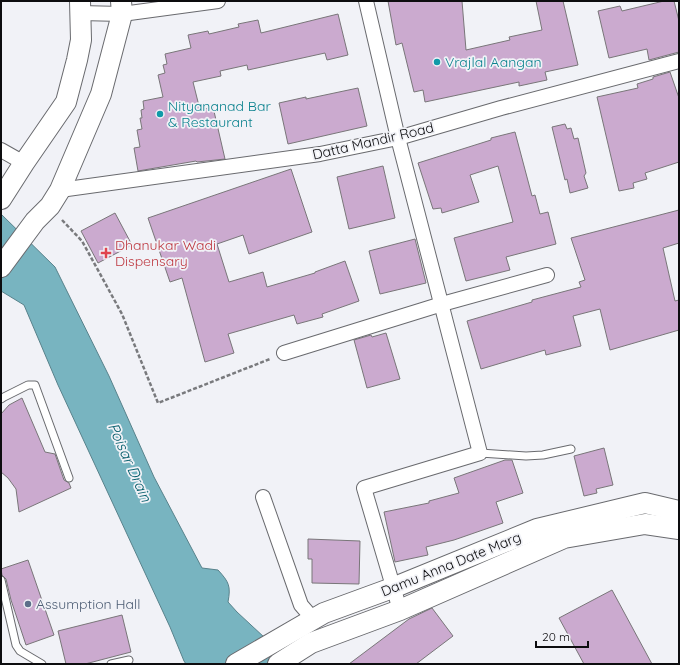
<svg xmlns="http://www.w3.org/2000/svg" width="680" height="665" font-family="Quicksand,sans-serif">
<rect width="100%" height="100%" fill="#f1f2f7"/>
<path fill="#78b4c0" stroke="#58828b" d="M1,214l54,53 54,109 45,101 48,91 16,2c11,12 13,16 10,32l9,10 56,52h-107l-2,-3 -14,-34 -112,-242 -34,-80 -23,-14z"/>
<g fill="#cbaacf" stroke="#797679">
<polygon points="388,1 462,1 466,50 510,40 509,37 542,30 536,1 563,1 578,65 545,72 547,80 519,86 519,82 425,102 423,90 414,92 402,43 396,45"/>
<polygon points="664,1 674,1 679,21 679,52 649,60 647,49 609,58 598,11 620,6 622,11"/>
<polygon points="338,14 348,55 327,60 325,53 248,70 247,65 220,71 221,76 193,82 200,110 213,107 225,159 197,162 196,161 138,171 134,148 140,147 137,130 142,129 140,118 142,118 141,110 144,109 143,101 163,97 158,75 165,73 163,65 167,64 165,54 191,48 188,35 208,31 209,34 239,27 238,24 258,20 261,33"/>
<polygon points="670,72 679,98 679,162 645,173 647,179 633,183 634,188 619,191 597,97 638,88 637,84 653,79 653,77"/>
<polygon points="358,88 367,126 288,144 279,103 306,97 306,99"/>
<polygon points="565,124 567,129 571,128 574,139 578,138 586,173 584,176 588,188 570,193 567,179 565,180 552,127"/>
<polygon points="515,132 532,196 535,195 540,214 548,212 556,244 506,257 510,270 466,281 454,238 513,222 498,166 470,175 479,202 442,213 441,208 433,209 418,163 491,140 491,138"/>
<polygon points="383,166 395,218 349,229 337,177"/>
<polygon points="291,169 312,232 249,254 243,235 217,244 229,282 263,272 267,287 315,273 315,272 345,261 359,301 322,314 323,317 297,324 294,315 228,334 234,353 205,362 182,278 170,282 148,218"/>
<polygon points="679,210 679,243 663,248 675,301 679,300 679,330 610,350 600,309 573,316 581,346 546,355 545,350 481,369 467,321 532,302 532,300 581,287 579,282 585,280 571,238"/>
<polygon points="115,213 132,245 98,263 81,231"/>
<polygon points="415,239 426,283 380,294 369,251"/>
<polygon points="386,333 400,379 367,388 354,340 371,335 372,337"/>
<polygon points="22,398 45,452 55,454 64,480 69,483 71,488 19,512 16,489 8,478 1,472 1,414 9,405"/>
<polygon points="604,448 613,485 596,489 597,493 584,496 574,456"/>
<polygon points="505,460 512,460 523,493 496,502 503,523 454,540 426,547 428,555 395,562 384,512 429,503 429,501 459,493 454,478"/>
<polygon points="308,539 360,541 359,584 312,583 312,559 308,559"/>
<polygon points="28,560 54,635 26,645 11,600 6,579 2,575 1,569"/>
<polygon points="612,590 652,664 584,664 559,618"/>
<polygon points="432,608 453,636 416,664 349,664 409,619"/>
<polygon points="122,615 131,652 85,664 66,664 58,631"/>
</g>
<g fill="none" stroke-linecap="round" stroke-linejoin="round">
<g stroke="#696a6e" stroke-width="9">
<g id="lane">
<polyline points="1,399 4,397 28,385 35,385 69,478"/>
<polyline points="480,453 526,456 543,455 571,449"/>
<polyline points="1,580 16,645 20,651 42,664"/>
<polyline points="111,664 129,660"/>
</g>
</g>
<g stroke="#696a6e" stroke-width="16">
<g id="street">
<polyline points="366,1 398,138 480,453 364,488 400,610"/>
<polyline points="80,13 122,14 218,1"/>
<polyline points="1,150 24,163"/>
<polyline points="60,190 320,154 398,138 501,108 679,61"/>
<polyline points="284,353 442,304 547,275"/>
<polyline points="263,497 301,605 314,620"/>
</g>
</g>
<g stroke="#696a6e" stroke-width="22">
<g id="secondary">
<polyline points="1,199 24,163 66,102 77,60 81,40 80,1"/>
<polyline points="1,267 35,221 50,206 60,190 101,94 122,14 121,1"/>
<polyline points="236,664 324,613 395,587 537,529 645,503 679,511"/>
<polyline points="278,664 311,643 400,610 564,538 645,524 679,529"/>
</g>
</g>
<polyline stroke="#797a7d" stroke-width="2.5" stroke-dasharray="4 2" stroke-linecap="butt" points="62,220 82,241 122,314 158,403 270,359"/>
<use href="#lane" stroke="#fff" stroke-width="7"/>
<use href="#street" stroke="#fff" stroke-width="14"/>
<use href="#secondary" stroke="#fff" stroke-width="20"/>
</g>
<g fill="#0f9aa8" stroke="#f1f2f7" stroke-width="1.5">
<circle cx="437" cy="62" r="4"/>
<circle cx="160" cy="114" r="4"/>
</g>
<path fill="#e0444e" stroke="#f1f2f7" stroke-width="1.5" d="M104 247h4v4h4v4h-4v4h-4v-4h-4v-4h4z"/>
<circle fill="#5c6f8a" stroke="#f1f2f7" stroke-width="1.5" cx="28" cy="604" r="4"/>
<g text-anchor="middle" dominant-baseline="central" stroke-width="3.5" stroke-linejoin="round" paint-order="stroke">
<g font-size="14" fill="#0d838f" stroke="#f1f2f7" text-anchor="start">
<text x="445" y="62">Vrajlal Aangan</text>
<text x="168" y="106">Nityananad Bar<tspan x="168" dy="16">&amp; Restaurant</tspan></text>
</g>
<g font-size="14" fill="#0d0d0f" stroke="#f1f2f7">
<text transform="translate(373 141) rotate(-13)">Datta Mandir Road</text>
<text transform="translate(451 564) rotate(-22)">Damu Anna Date Marg</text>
</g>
<g font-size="14" fill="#be3a42" stroke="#f1f2f7" text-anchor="start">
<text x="115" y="245">Dhanukar Wadi<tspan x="115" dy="16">Dispensary</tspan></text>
</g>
<g font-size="14" fill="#4e5e75" stroke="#f1f2f7" text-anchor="start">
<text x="36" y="604">Assumption Hall</text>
</g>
<g font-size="15" font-style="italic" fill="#025b69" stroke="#f1f2f7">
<text transform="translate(130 462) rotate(66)">Poisar Drain</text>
</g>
</g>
<rect width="680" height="665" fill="none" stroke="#0d0d0f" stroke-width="4"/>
<path d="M536 641v6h52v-6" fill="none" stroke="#0d0d0f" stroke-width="2"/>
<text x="542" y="641" font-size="12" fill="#0d0d0f" stroke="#f1f2f7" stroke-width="3" paint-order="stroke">20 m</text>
</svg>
